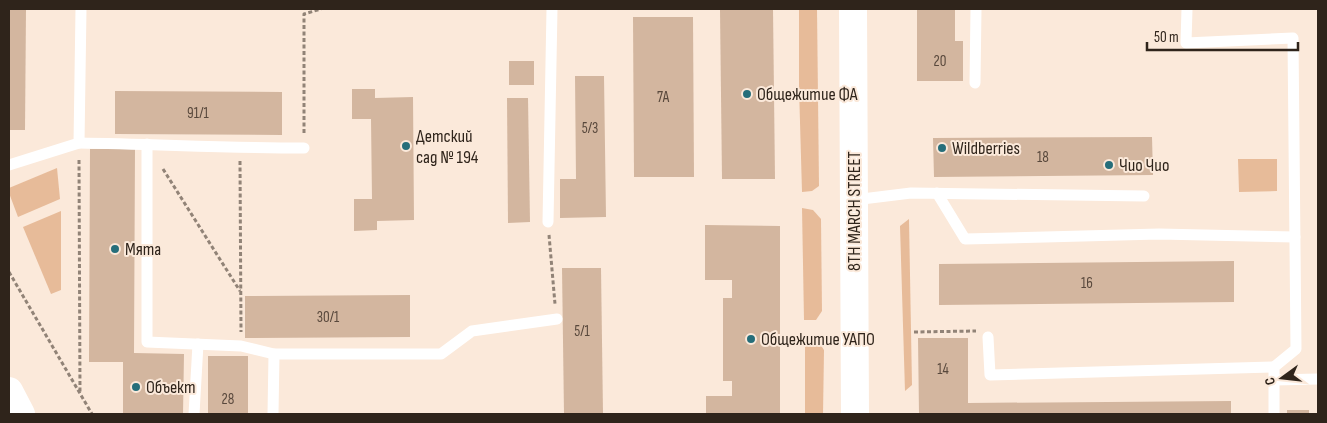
<svg xmlns="http://www.w3.org/2000/svg" width="1327" height="423" font-family="'Sofia Sans Condensed',sans-serif">
<rect width="100%" height="100%" fill="#fbe9da"/>
<g fill="#e7bb99">
<polygon points="799,9 817,9 819,186 812,191 802,192 799,87"/>
<polygon points="1238,159 1277,159 1277,191 1239,192"/>
<polygon points="57,168 60,199 18,217 9,193 9,188"/>
<polygon points="802,208 813,210 821,219 822,311 816,320 804,320"/>
<polygon points="61,211 61,290 51,294 23,227"/>
<polygon points="909,219 912,385 905,391 900,226"/>
<polygon points="805,340 818,341 824,350 823,414 805,414"/>
</g>
<g fill="#d3b69f">
<polygon points="9,9 26,9 25,130 9,130"/>
<polygon points="773,9 775,179 722,179 720,10"/>
<polygon points="917,9 955,9 955,41 963,41 963,81 917,81"/>
<polygon points="633,17 693,17 694,177 634,177"/>
<rect x="509" y="61" width="25" height="24"/>
<polygon points="575,76 604,76 606,217 560,218 560,179 576,179"/>
<polygon points="352,89 375,89 375,98 413,97 414,220 377,221 377,230 354,231 354,199 372,199 371,119 352,119"/>
<polygon points="115,91 282,92 282,135 115,134"/>
<polygon points="507,98 528,98 530,222 508,223"/>
<polygon points="1152,137 1153,175 934,177 933,138"/>
<polygon points="90,149 135,149 134,353 184,354 183,414 123,414 123,362 89,362"/>
<polygon points="705,225 780,226 780,414 706,414 706,396 732,396 732,381 723,381 723,298 732,298 732,280 705,280"/>
<polygon points="1234,261 1234,302 939,305 939,264"/>
<polygon points="562,268 601,268 603,414 564,414"/>
<polygon points="410,295 410,337 245,338 245,296"/>
<polygon points="918,338 968,338 968,403 1231,401 1231,414 919,414"/>
<rect x="208" y="356" width="40" height="58"/>
<rect x="1287" y="410" width="22" height="4"/>
</g>
<g fill="none" stroke-linecap="round" stroke-linejoin="round">
<g stroke="#918377" stroke-width="3" stroke-dasharray="4 2.5" stroke-linecap="butt">
<polyline points="304,133 304,14 321,9"/>
<polyline points="79,160 80,394"/>
<polyline points="240,161 241,332"/>
<polyline points="163,169 240,291"/>
<polyline points="549,235 555,304"/>
<polyline points="9,272 92,414"/>
<polyline points="914,332 976,331"/>
</g>
<g stroke="#fff" stroke-width="11">
<polyline points="1187,9 1186,43 1293,38 1296,349 1274,367 1274,414"/>
<polyline points="975,83 976,9"/>
<path d="M79,143c75,1 150,5 225,5"/>
<polyline points="147,144 147,342 241,346 274,354 441,354 472,331 557,319"/>
<polyline points="9,165 79,143 81,9"/>
<polyline points="937,193 965,239 1159,234 1295,237"/>
<polyline points="854,200 911,193 1144,196"/>
<polyline points="548,222 552,9"/>
<polyline points="988,337 990,375 1274,367"/>
<polyline points="1274,380 1318,379"/>
<polyline points="194,414 198,344"/>
<polyline points="273,414 274,354"/>
</g>
<g stroke="#fff" stroke-width="28">
<polyline points="853,9 855,414"/>
<polyline points="9,391 21,414"/>
</g>
</g>
<g fill="#266e7a" stroke="#fbe9da" stroke-width="2">
<circle cx="747" cy="94" r="5"/>
<circle cx="406" cy="146" r="5"/>
<circle cx="942" cy="148" r="5"/>
<circle cx="1109" cy="165" r="5"/>
<circle cx="115" cy="249" r="5"/>
<circle cx="751" cy="339" r="5"/>
<circle cx="136" cy="387" r="5"/>
</g>
<g text-anchor="middle" dominant-baseline="central" stroke-width="4" stroke-linejoin="round" paint-order="stroke">
<g font-size="15" fill="#58483c">
<text x="940" y="61">20</text>
<text x="663" y="97">7А</text>
<text x="198" y="113">91/1</text>
<text x="590" y="128">5/3</text>
<text x="1043" y="157">18</text>
<text x="1087" y="283">16</text>
<text x="328" y="317">30/1</text>
<text x="582" y="331">5/1</text>
<text x="943" y="369">14</text>
<text x="228" y="399">28</text>
</g>
<g font-size="18" fill="#2f241b" stroke="#fbe9da" text-anchor="start">
<text x="757" y="94">Общежитие ФА</text>
<text x="416" y="136">Детский<tspan x="416" dy="21">сад № 194</tspan></text>
<text x="952" y="148">Wildberries</text>
<text x="1119" y="165">Чио Чио</text>
<text x="125" y="249">Мята</text>
<text x="761" y="339">Общежитие УАПО</text>
<text x="146" y="387">Объект</text>
</g>
<g font-size="18" fill="#2f241b" stroke="#fbe9da">
<text transform="translate(854 211) rotate(-90)">8TH MARCH STREET</text>
</g>
</g>
<rect width="1327" height="423" fill="none" stroke="#2f241b" stroke-width="20"/>
<g transform="translate(1282 378) rotate(255)" stroke="#fbe9da" stroke-width="4" paint-order="stroke">
<path d="M0-4L9 19L0 12L-9 19Z" fill="#2f241b"/>
<text y="-8" font-size="14" font-weight="bold" text-anchor="middle" fill="#2f241b">С</text>
</g>
<path d="M1147 42v8h151v-8" fill="none" stroke="#2f241b" stroke-width="2.5"/>
<text x="1154" y="42" font-size="15" fill="#2f241b" stroke="#fbe9da" stroke-width="4" paint-order="stroke">50 m</text>
</svg>
